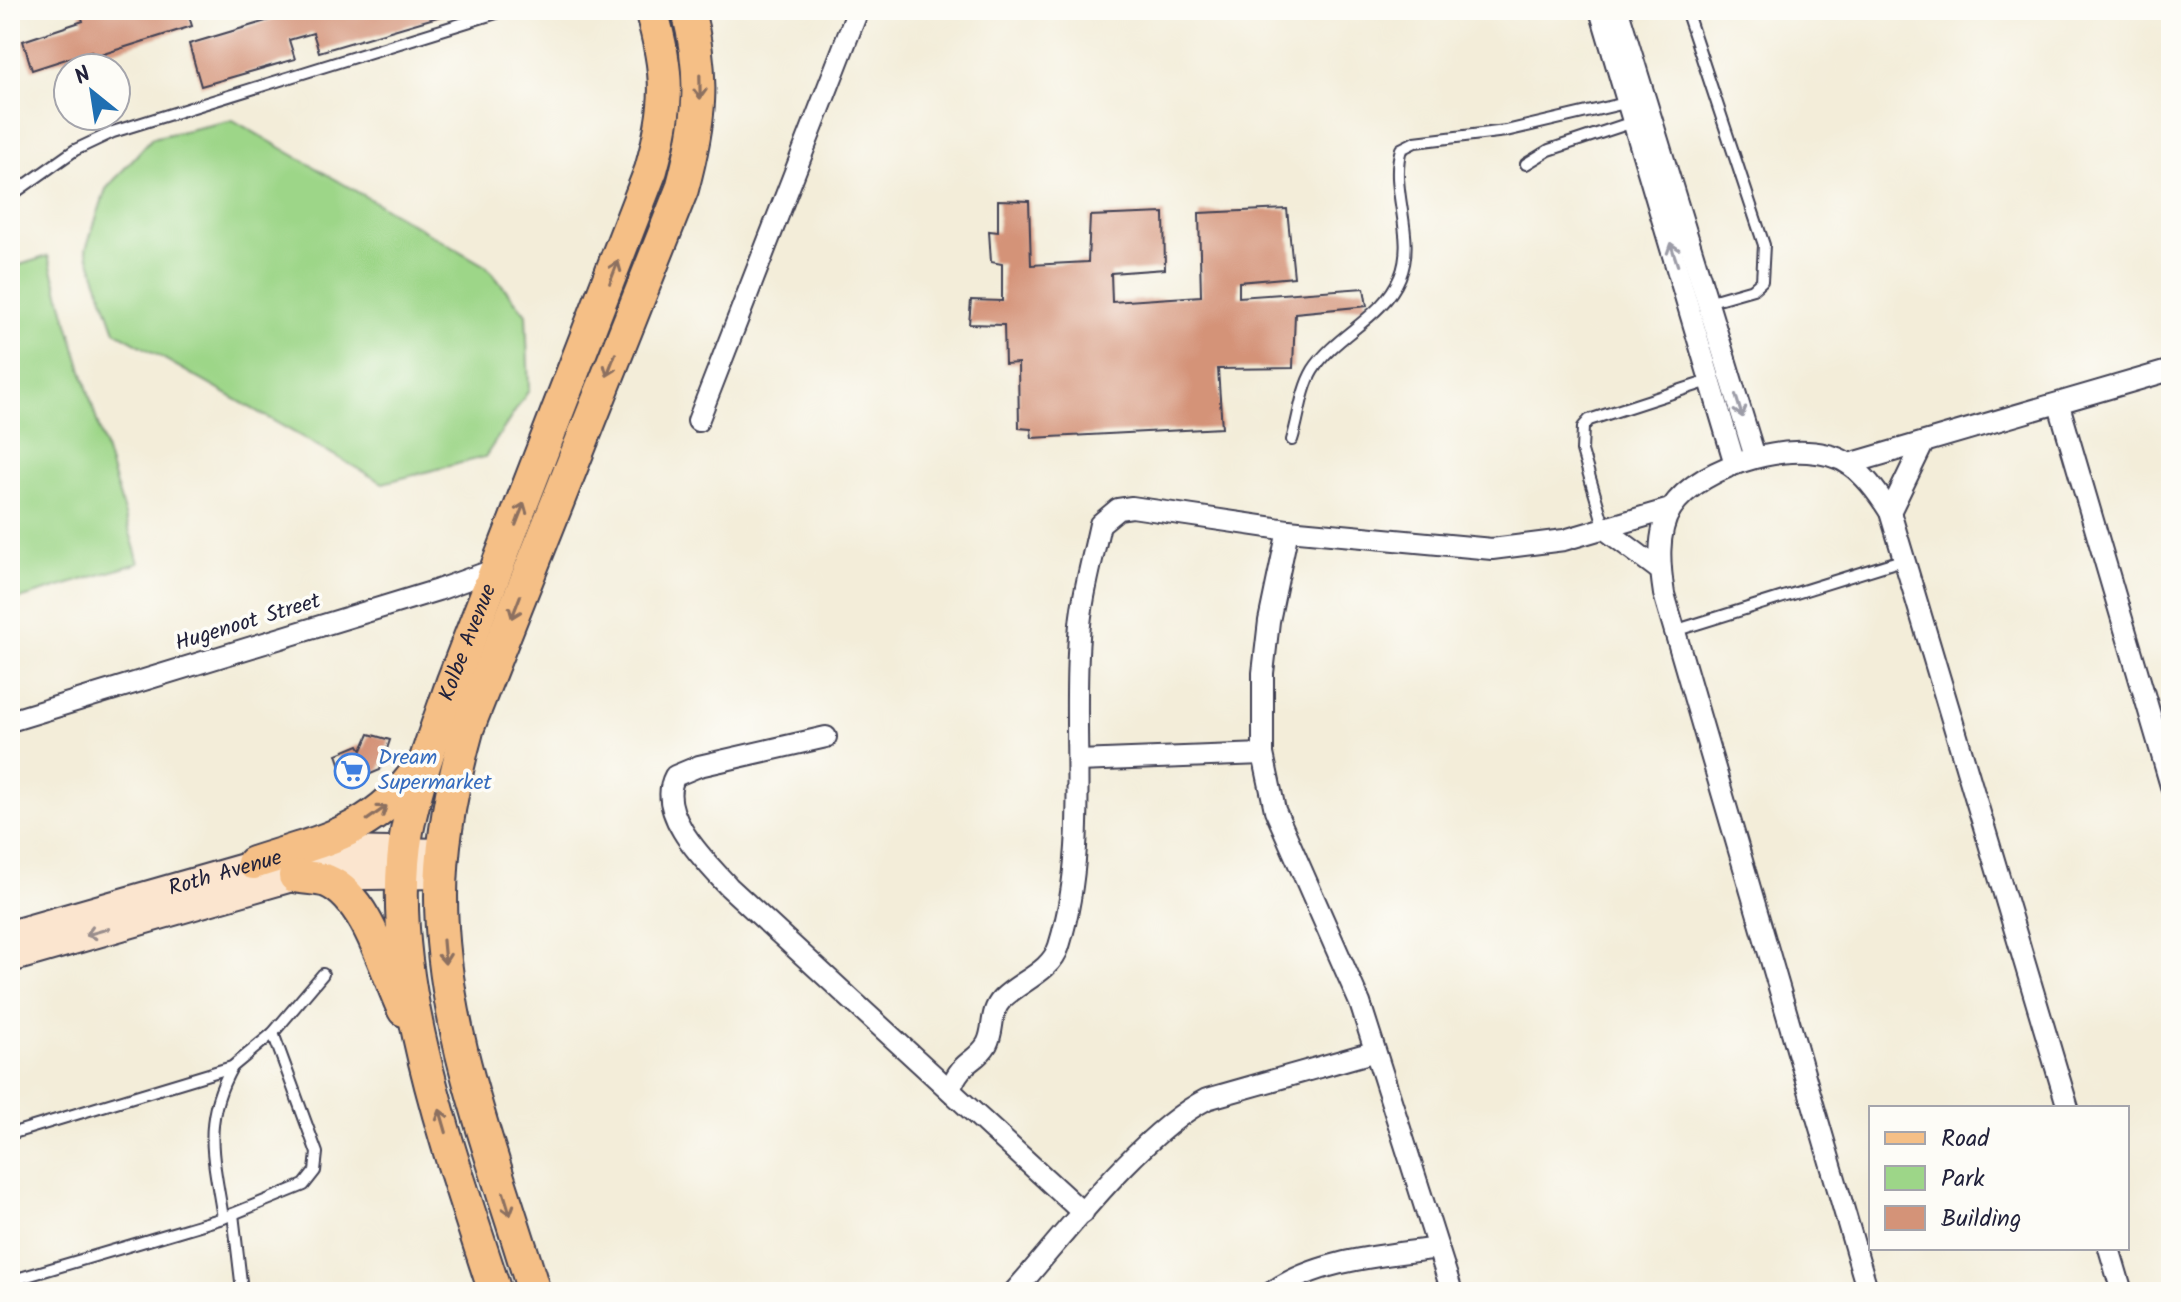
<svg xmlns="http://www.w3.org/2000/svg" width="2181" height="1302" font-family="Kalam,sans-serif">
<rect width="100%" height="100%" fill="#fdfcf7"/>
<filter id="ink" filterUnits="userSpaceOnUse"><feTurbulence type="fractalNoise" baseFrequency=".0125" numOctaves="2"/><feDisplacementMap in="SourceGraphic" scale="16" xChannelSelector="R" yChannelSelector="G"/><feConvolveMatrix kernelMatrix="1 2 1 2 8 2 1 2 1" color-interpolation-filters="sRGB"/></filter>
<filter id="wash" filterUnits="userSpaceOnUse"><feTurbulence type="fractalNoise" baseFrequency=".006" numOctaves="4" result="noise"/><feDisplacementMap in="SourceGraphic" scale="32" xChannelSelector="R" yChannelSelector="G"/><feGaussianBlur stdDeviation="1.8" result="paint"/><feColorMatrix in="noise" values="0 0 0 0 0 0 0 0 0 0 0 0 0 0 0 0 0 1.4 0 .05"/><feComposite in="paint" operator="in"/></filter>
<g filter="url(#wash)">
<rect width="100%" height="100%" fill="#f3edd9"/>
<g fill="#9dd688" stroke="#607c62" stroke-width="2">
<polygon points="233,120 487,267 526,314 529,390 485,457 383,483 115,331 86,249 106,189 152,138"/>
<polygon points="48,256 139,563 10,602 10,268"/>
</g>
<g id="blocks">
<g fill="#d49378">
<polygon points="85,10 187,10 192,26 94,57 91,51 32,70 23,41 83,21 80,12"/>
<polygon points="303,10 458,10 458,11 319,52 313,33 289,40 295,59 201,86 189,44"/>
<polygon points="998,200 1029,201 1031,265 1088,262 1090,216 1164,213 1165,269 1111,273 1112,302 1201,296 1199,213 1287,209 1294,277 1239,282 1239,297 1364,288 1367,306 1295,313 1293,368 1218,369 1222,428 1032,438 1031,429 1019,428 1018,363 1005,364 1004,325 969,324 971,300 1002,301 1002,264 991,262 989,231 998,232"/>
<polygon points="369,734 390,740 380,770 347,784 337,754 359,745 362,750"/>
</g>
</g>
</g>
<g filter="url(#ink)">
<use href="#blocks" fill-opacity="0" stroke="#414053" stroke-width="2"/>
<g fill="none" stroke-linecap="round" stroke-linejoin="round">
<g stroke="#414053" stroke-width="14">
<g id="lane">
<polyline points="1686,10 1764,245 1762,281 1753,289 1704,303"/>
<polyline points="1526,164 1549,150 1636,121"/>
<polyline points="10,196 75,150 113,132 506,10"/>
<path d="M1292,440c7,-22 9,-50 21,-70 23,-36 70,-52 87,-93 17,-40 -11,-87 1,-128l14,-7 91,-11 124,-29"/>
<polyline points="1605,529 1582,451 1583,427 1589,420 1712,380"/>
<polyline points="1674,631 1905,559"/>
<polyline points="10,1134 232,1067 273,1033 323,974"/>
<polyline points="233,1214 242,1290"/>
<path d="M223,1218c-9,-59 -22,-96 9,-151"/>
<polyline points="10,1268 14,1280"/>
<polyline points="10,1281 223,1218 304,1185 315,1171 317,1153 273,1033"/>
<polyline points="240,1292 264,1292"/>
</g>
</g>
<g stroke="#414053" stroke-width="24">
<g id="street">
<polyline points="1600,10 1735,464"/>
<polyline points="1618,10 1755,457"/>
<polyline points="2059,405 2171,786"/>
<polyline points="698,421 858,10"/>
<polyline points="1849,464 2171,370"/>
<polyline points="1890,512 1923,444"/>
<polyline points="1288,530 1269,621 1263,673 1263,754 1275,810 1360,1003 1452,1292"/>
<polyline points="1606,530 1661,571"/>
<polyline points="10,721 438,590 499,568"/>
<path d="M826,737l-127,29 -24,10c-20,37 31,86 54,111l354,326"/>
<polyline points="1078,761 1263,754"/>
<path d="M950,1090c12,-32 25,-26 37,-46 8,-15 2,-31 15,-45 18,-18 49,-27 57,-53 31,-101 12,-205 20,-309 2,-38 13,-75 21,-113l18,-15 14,-2 156,23 204,19 72,-9 106,-31"/>
<polyline points="2109,1248 2122,1292"/>
<path d="M1014,1292c51,-58 127,-159 193,-193l166,-47"/>
<path d="M1272,1292c47,-33 110,-36 166,-44"/>
<path d="M1868,1292l-204,-698c-4,-26 -8,-61 7,-85 28,-45 135,-76 179,-44 16,11 30,31 40,47l178,596"/>
</g>
</g>
<g stroke="#414053" stroke-width="32">
<g id="secondary">
<path id="s1" d="M10,935l276,-79 48,-5 111,2"/>
<polyline points="10,958 295,876 443,874"/>
</g>
</g>
<g stroke="#414053" stroke-width="36">
<g id="primary">
<path d="M253,863c70,-23 122,-31 166,-95"/>
<path d="M295,876c10,2 23,2 32,5 41,17 59,92 77,129"/>
<path id="s2" d="M495,1292c-43,-135 -113,-319 -88,-461 10,-52 29,-101 46,-150l198,-511c18,-65 19,-95 0,-160"/>
<path d="M534,1292c-38,-129 -93,-260 -93,-396 0,-56 12,-115 27,-169l214,-538c18,-67 23,-111 6,-179"/>
</g>
</g>
<use href="#lane" stroke="#fff" stroke-width="10"/>
<use href="#street" stroke="#fff" stroke-width="20"/>
<use href="#secondary" stroke="#fbe5cf" stroke-width="28"/>
<use href="#primary" stroke="#f5bf86" stroke-width="32"/>
</g>
<defs><path id="oneway-shaft" d="M-6 0H5M1.5-3L5.5 0L1.5 3" fill="none" stroke-width="1.6" stroke-linecap="round" stroke-linejoin="round" transform="scale(2)"/></defs>
<g stroke="#8c7060">
<use href="#oneway-shaft" transform="translate(700 87) rotate(89)"/>
<use href="#oneway-shaft" transform="translate(614 272) rotate(-69)"/>
<use href="#oneway-shaft" transform="translate(611 365) rotate(111)"/>
<use href="#oneway-shaft" transform="translate(520 514) rotate(-69)"/>
<use href="#oneway-shaft" transform="translate(516 607) rotate(111)"/>
<use href="#oneway-shaft" transform="translate(377 813) rotate(-35)"/>
<use href="#oneway-shaft" transform="translate(444 952) rotate(85)"/>
<use href="#oneway-shaft" transform="translate(443 1121) rotate(-106)"/>
<use href="#oneway-shaft" transform="translate(507 1204) rotate(73)"/>
</g>
<g stroke="#9c9ca7">
<use href="#oneway-shaft" transform="translate(1674 254) rotate(-108)"/>
<use href="#oneway-shaft" transform="translate(1739 406) rotate(73)"/>
</g>
<use stroke="#998d8c" href="#oneway-shaft" transform="translate(97 932) rotate(164)"/>
</g>
<defs>
<g id="supermarket-ring" transform="scale(1.8)"><circle r="9.5" fill="#fdfcf7" stroke="#3f7fe0" stroke-width="1.5"/><path d="M-6-5.5h2.5l.6 2H6L4.5 2H-2.5L-4.4-4H-6ZM-1.5 3.2a1.3 1.3 0 1 0 .1 0ZM3 3.2a1.3 1.3 0 1 0 .1 0Z" fill="#3f7fe0"/></g>
</defs>
<g fill-rule="evenodd">
<use href="#supermarket-ring" x="352" y="771"/>
</g>
<g text-anchor="middle" dominant-baseline="central" stroke-width="7" stroke-linejoin="round" paint-order="stroke">
<g font-size="22" fill="#22223b" stroke="#fdfcf7">
<text transform="translate(248 623) rotate(-17)">Hugenoot Street</text>
<text stroke="none"><textPath href="#s2" startOffset="672">Kolbe Avenue</textPath></text>
<text stroke="none"><textPath href="#s1" startOffset="224">Roth Avenue</textPath></text>
</g>
<g font-size="22" fill="#366cbe" stroke="#fdfcf7" text-anchor="start">
<text x="378" y="758">Dream<tspan x="378" dy="25">Supermarket</tspan></text>
</g>
</g>
<rect width="2181" height="1302" fill="none" stroke="#fdfcf7" stroke-width="40"/>
<rect x="1869" y="1106" width="260" height="144" fill="#fdfcf7" stroke="#a5a5ac" stroke-width="2"/>
<rect x="1885" y="1132" width="40" height="12" fill="#f5bf86" stroke="#a5a5ac" stroke-width="2"/>
<text x="1941" y="1146" font-size="24" fill="#22223b">Road</text>
<rect x="1885" y="1166" width="40" height="24" fill="#9dd688" stroke="#a5a5ac" stroke-width="2"/>
<text x="1941" y="1186" font-size="24" fill="#22223b">Park</text>
<rect x="1885" y="1206" width="40" height="24" fill="#d49378" stroke="#a5a5ac" stroke-width="2"/>
<text x="1941" y="1226" font-size="24" fill="#22223b">Building</text>
<g transform="translate(92 92) rotate(330)"><circle r="38" fill="#fdfcf7" stroke="#a5a5ac" stroke-width="2"/>
<path d="M0-6L14 30L0 20L-14 30Z" fill="#1f6fb2"/>
<text y="-12" font-size="22" font-weight="bold" text-anchor="middle" fill="#22223b">N</text>
</g>
</svg>
